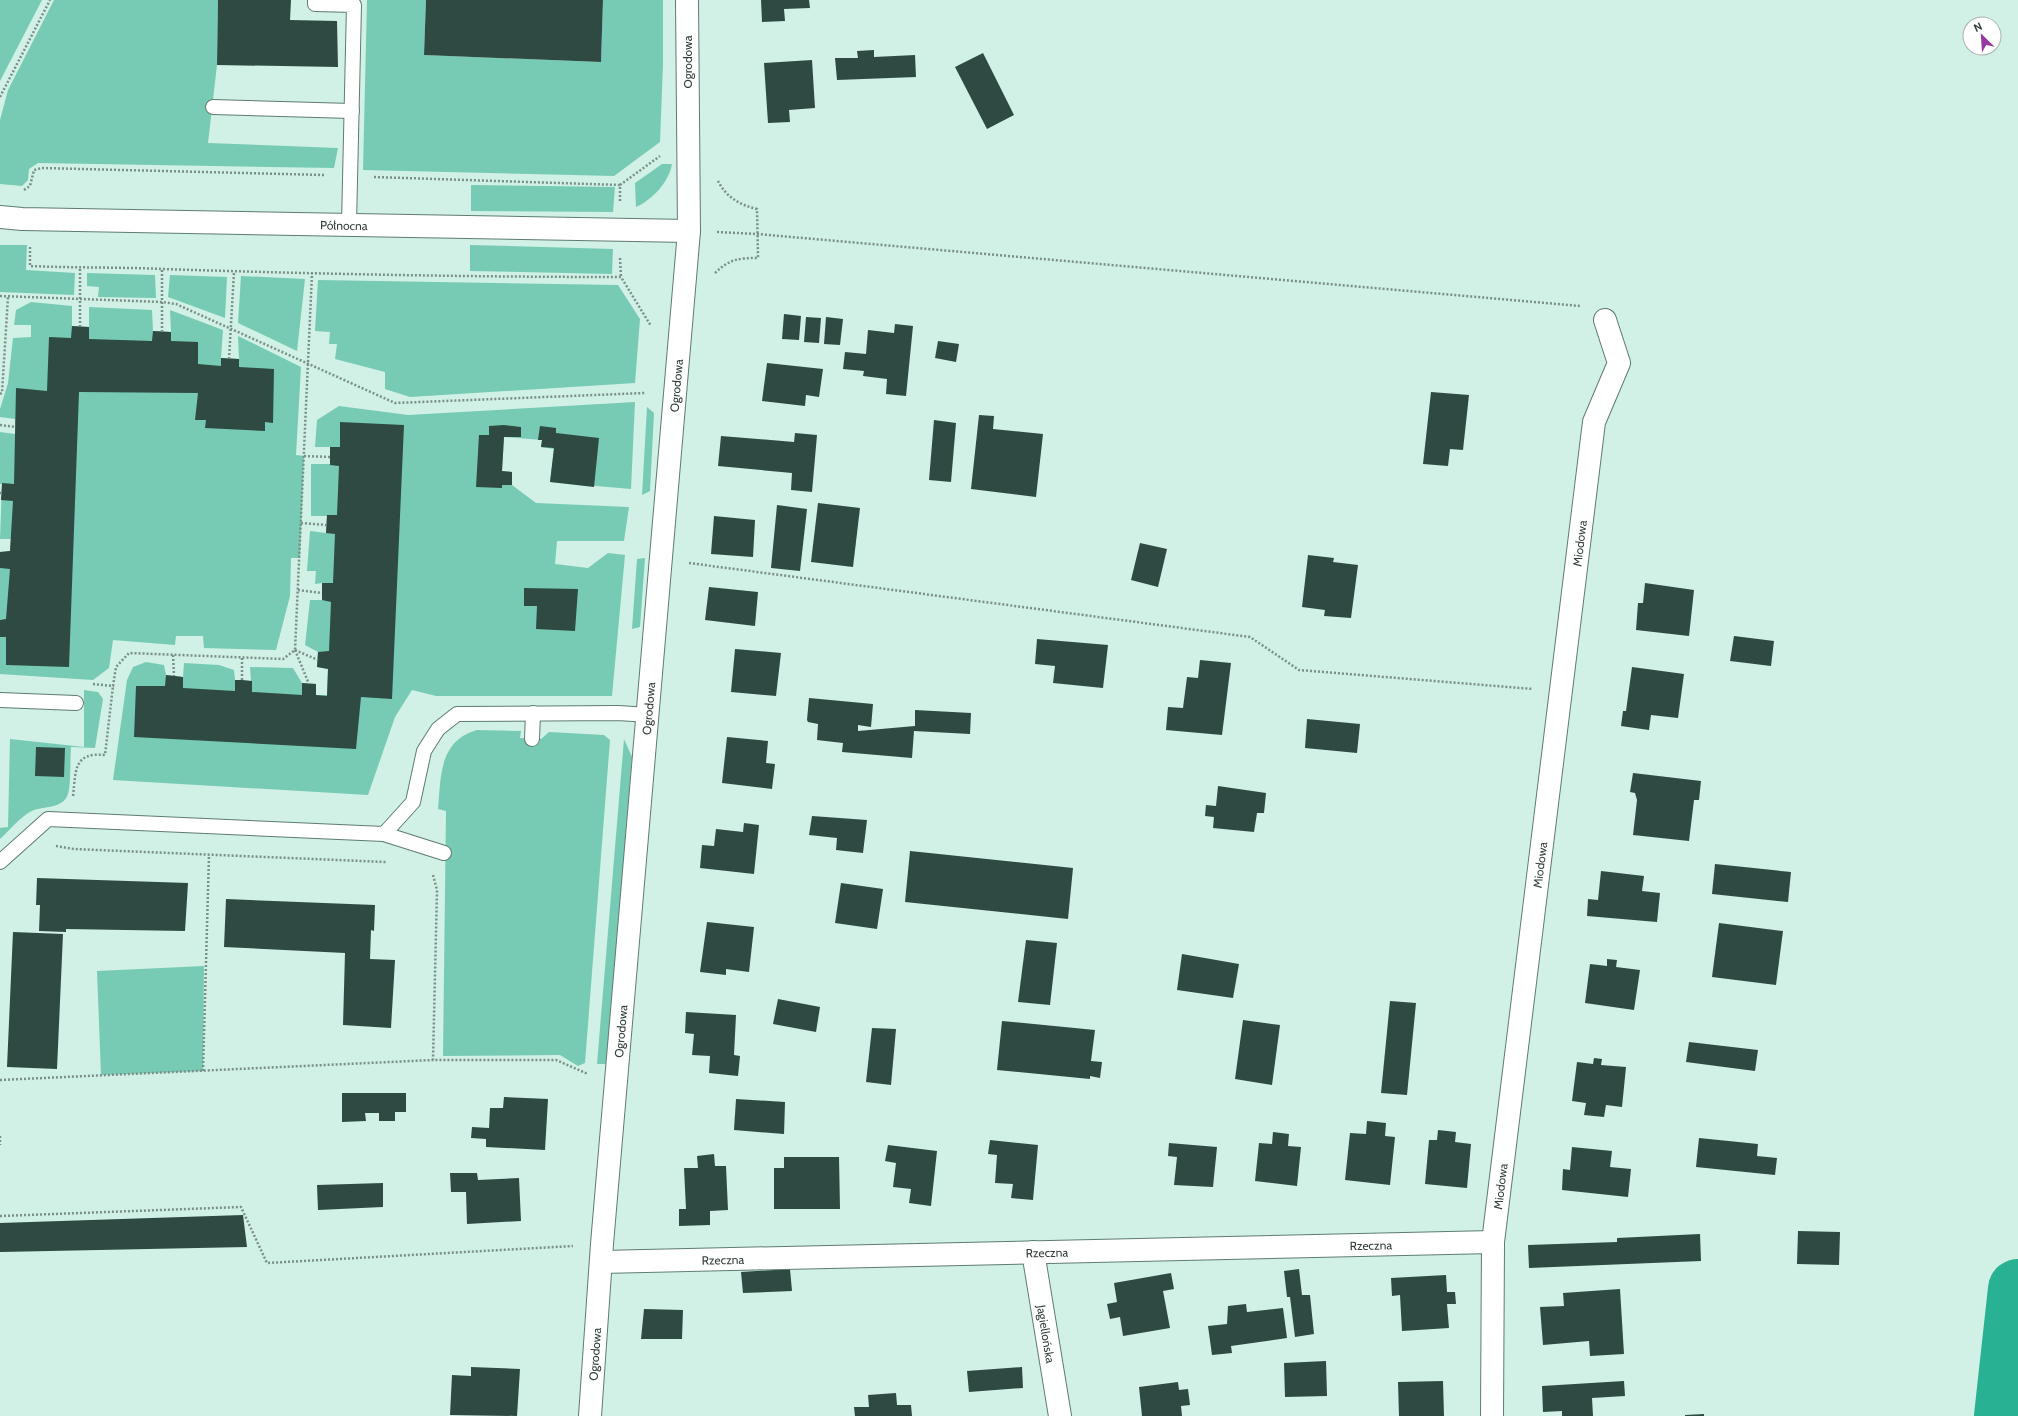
<svg xmlns="http://www.w3.org/2000/svg" width="2018" height="1416" font-family="Cabin,sans-serif">
<rect width="100%" height="100%" fill="#d1f0e6"/>
<g fill="#77cbb4">
<polygon points="0,0 42,0 0,81"/>
<polygon points="54,0 218,0 217,65 208,143 338,148 334,168 38,163 29,169 28,180 22,186 0,184 0,120 8,90"/>
<polygon points="367,0 426,0 424,55 601,62 603,0 663,0 663,64 660,142 614,176 363,170"/>
<path d="M662,164h10c-3,18 -20,36 -36,43l-1,-24z"/>
<polygon points="471,185 615,187 613,212 471,211"/>
<polygon points="0,245 27,245 26,270 75,273 74,295 0,292"/>
<polygon points="470,245 613,249 612,274 470,271"/>
<polygon points="87,273 155,275 156,298 98,297 99,287 87,286"/>
<polygon points="170,275 227,277 225,318 168,297"/>
<polygon points="241,276 305,279 297,351 238,323"/>
<polygon points="318,280 618,285 640,319 635,383 410,397 385,389 385,372 335,359 337,344 329,344 330,332 315,331"/>
<polygon points="31,302 72,306 72,326 89,327 89,307 152,310 153,331 171,332 170,310 223,330 221,358 239,359 238,336 301,367 296,455 304,456 300,558 291,558 290,596 276,650 204,648 203,636 176,636 175,645 113,640 109,668 93,680 0,674 0,552 10,551 11,539 0,539 2,484 0,484 0,432 15,434 15,419 0,417 0,409 8,383 13,338 31,337 31,325 14,325 16,310"/>
<polygon points="635,402 631,489 550,482 554,449 541,447 542,440 504,437 502,471 512,472 512,485 536,503 629,507 624,541 557,541 555,564 588,568 608,553 625,555 612,696 436,696 412,690 395,717 368,795 113,780 127,680 133,667 146,662 164,665 166,675 183,677 184,663 219,665 234,670 235,680 251,681 250,667 293,668 302,683 316,684 316,695 327,695 328,669 317,667 318,652 305,645 310,600 322,600 322,583 315,584 316,571 307,571 310,531 326,533 327,516 311,516 311,464 330,464 330,447 315,447 317,420 339,406 408,415"/>
<polygon points="647,407 654,413 650,491 642,495"/>
<polygon points="645,558 640,627 632,629 637,559"/>
<path d="M84,690l14,2 5,7 -8,49 -24,-1c-1,12 0,38 -3,47 -5,16 -26,11 -38,18 -11,6 -21,19 -30,27v-11l8,-1 2,-88 74,8z"/>
<path d="M477,730l44,1 -1,7 21,1 8,-7 55,3 6,5 -25,323 -7,3 -18,-11 -117,1 3,-245 -8,-2c3,-33 1,-68 39,-79z"/>
<polygon points="624,739 632,757 607,1064 597,1064"/>
<polygon points="204,966 203,1071 101,1075 97,971"/>
</g>
<g fill="none" stroke-linecap="round" stroke-linejoin="round">
<polyline stroke="#28b193" stroke-width="60" points="2004,1416 2018,1289"/>
</g>
<g fill="#2f4a42">
<polygon points="218,0 291,0 290,20 337,21 338,67 217,65"/>
<polygon points="426,0 603,0 601,62 424,55"/>
<polygon points="761,0 809,0 810,8 784,9 785,21 762,22"/>
<polygon points="874,50 874,57 915,55 916,77 837,80 835,58 858,58 857,51"/>
<polygon points="983,53 1014,115 987,129 955,67"/>
<polygon points="812,60 815,108 789,110 790,122 768,123 764,63"/>
<polygon points="784,314 801,316 799,340 782,339"/>
<polygon points="806,317 821,318 819,343 804,342"/>
<polygon points="826,317 843,319 840,345 824,344"/>
<polygon points="895,324 913,326 906,396 886,394 887,379 863,376 864,371 843,369 845,352 866,354 868,330 894,333"/>
<polygon points="72,326 89,327 89,339 152,341 153,331 171,332 171,341 198,342 198,364 221,366 221,358 239,359 239,367 274,369 273,423 265,422 265,431 205,428 206,420 195,420 198,393 79,392 69,667 6,665 6,637 0,637 0,620 6,619 10,569 0,568 0,552 10,551 13,501 1,500 2,483 14,484 16,388 47,391 49,337 71,338"/>
<polygon points="938,341 959,344 956,362 935,358"/>
<polygon points="767,363 823,369 819,397 806,395 805,406 762,401"/>
<polygon points="1431,392 1469,395 1463,450 1450,449 1448,466 1423,464"/>
<polygon points="979,415 994,416 993,429 1043,434 1036,497 971,489"/>
<polygon points="934,420 956,423 951,482 929,480"/>
<polygon points="340,422 404,425 392,699 361,697 356,749 134,737 136,686 165,686 166,675 183,677 183,688 235,691 235,680 242,680 252,681 252,692 302,695 302,683 316,684 316,695 327,696 328,669 317,667 318,652 329,651 331,602 322,600 322,583 333,583 335,534 326,533 327,515 337,515 339,466 330,465 330,447 340,447"/>
<polygon points="504,425 521,427 521,437 504,437 502,471 512,472 512,485 502,485 502,488 476,487 479,435 489,435 489,426"/>
<polygon points="540,426 556,428 556,433 599,438 594,487 550,482 554,448 541,447 542,440 538,440"/>
<polygon points="795,433 817,435 812,492 791,490 792,473 718,466 721,436 794,442"/>
<polygon points="818,503 860,508 853,567 811,562"/>
<polygon points="777,505 807,509 800,571 771,568"/>
<polygon points="714,516 755,520 753,557 711,554"/>
<polygon points="1140,543 1167,549 1158,587 1131,580"/>
<polygon points="1308,555 1334,558 1333,562 1358,565 1351,618 1324,616 1325,610 1302,607"/>
<polygon points="1645,583 1694,590 1689,636 1636,630 1638,603 1643,603"/>
<polygon points="709,587 758,592 755,626 705,620"/>
<polygon points="524,588 578,589 575,631 536,629 537,606 524,606"/>
<polygon points="1734,636 1774,641 1771,666 1730,661"/>
<polygon points="1037,639 1108,645 1103,688 1053,683 1055,666 1035,664"/>
<polygon points="735,649 781,653 776,696 731,692"/>
<polygon points="1200,660 1231,663 1222,735 1166,730 1168,707 1183,708 1187,677 1198,678"/>
<polygon points="1632,667 1684,674 1678,718 1651,715 1649,730 1621,726 1623,711 1626,711"/>
<polygon points="809,698 873,704 871,727 858,725 858,731 915,726 915,710 971,713 970,734 914,731 912,758 842,752 843,743 817,740 818,724 808,722 807,720"/>
<polygon points="1307,719 1360,724 1357,753 1305,748"/>
<polygon points="727,737 768,741 766,763 775,764 772,789 722,783"/>
<polygon points="36,747 65,748 64,777 35,776"/>
<polygon points="1633,773 1701,781 1699,800 1694,800 1689,841 1633,835 1637,800 1635,793 1630,792"/>
<polygon points="1218,786 1266,793 1264,813 1257,813 1254,832 1213,828 1214,817 1205,816 1206,805 1216,806"/>
<polygon points="812,816 867,820 863,853 836,850 837,838 809,835"/>
<polygon points="744,823 759,825 754,874 700,868 702,845 714,846 716,829 743,832"/>
<polygon points="910,851 1073,868 1068,919 905,902"/>
<polygon points="1715,864 1791,872 1788,902 1712,894"/>
<polygon points="1601,871 1644,876 1642,891 1660,893 1657,922 1587,916 1588,899 1598,900"/>
<polygon points="37,878 188,883 185,931 66,929 66,932 39,931 40,905 36,905"/>
<polygon points="841,883 883,889 877,929 835,923"/>
<polygon points="226,899 375,905 374,931 371,930 370,959 395,960 391,1028 343,1025 345,953 224,947"/>
<polygon points="707,922 754,927 749,972 726,969 726,975 700,972"/>
<polygon points="1719,923 1783,931 1776,985 1712,977"/>
<polygon points="13,932 63,934 57,1069 7,1067"/>
<polygon points="1026,940 1057,943 1050,1005 1018,1002"/>
<polygon points="1182,954 1239,964 1233,998 1177,990"/>
<polygon points="1607,959 1617,960 1616,967 1640,970 1634,1010 1585,1003 1590,964 1607,966"/>
<polygon points="778,999 820,1007 816,1032 773,1024"/>
<polygon points="1390,1001 1416,1003 1407,1095 1381,1093"/>
<polygon points="686,1012 736,1015 734,1055 740,1056 738,1076 709,1073 710,1056 692,1055 694,1034 685,1033"/>
<polygon points="1243,1020 1280,1025 1272,1085 1235,1079"/>
<polygon points="1002,1021 1095,1030 1091,1061 1102,1062 1100,1078 1090,1076 1090,1079 997,1070"/>
<polygon points="872,1028 896,1029 891,1085 866,1082"/>
<polygon points="1689,1042 1758,1050 1755,1071 1686,1062"/>
<polygon points="1594,1058 1602,1059 1601,1065 1626,1067 1622,1107 1606,1105 1604,1117 1584,1115 1586,1103 1572,1101 1577,1062 1593,1064"/>
<polygon points="342,1093 406,1093 406,1112 395,1112 395,1121 379,1121 379,1113 365,1113 366,1121 342,1122"/>
<polygon points="504,1097 548,1099 545,1150 486,1147 486,1139 471,1138 472,1127 489,1128 490,1108 503,1108"/>
<polygon points="736,1099 785,1102 784,1134 734,1130"/>
<polygon points="1367,1121 1386,1123 1385,1136 1395,1137 1390,1185 1345,1180 1350,1133 1366,1134"/>
<polygon points="1438,1130 1456,1132 1455,1142 1471,1144 1467,1188 1425,1184 1429,1140 1437,1140"/>
<polygon points="1273,1132 1289,1134 1288,1146 1301,1147 1297,1186 1255,1181 1259,1143 1272,1144"/>
<polygon points="1699,1138 1758,1144 1757,1156 1777,1158 1775,1175 1696,1167"/>
<polygon points="990,1140 1038,1145 1033,1200 1011,1198 1013,1184 995,1183 997,1155 988,1154"/>
<polygon points="1169,1143 1217,1147 1213,1187 1174,1185 1177,1157 1168,1156"/>
<polygon points="888,1145 937,1151 931,1206 909,1203 911,1189 893,1187 896,1163 885,1161"/>
<polygon points="1572,1147 1612,1151 1610,1167 1631,1169 1628,1197 1562,1190 1563,1169 1570,1170"/>
<polygon points="714,1154 715,1166 726,1166 728,1210 710,1211 710,1225 679,1226 679,1209 686,1209 684,1168 698,1168 697,1156"/>
<polygon points="784,1157 839,1157 840,1209 774,1209 774,1168 784,1168"/>
<polygon points="450,1173 477,1173 478,1180 519,1178 521,1221 467,1224 466,1192 451,1192"/>
<polygon points="383,1183 383,1207 318,1210 317,1185"/>
<polygon points="243,1215 247,1247 0,1252 0,1223"/>
<polygon points="1798,1231 1840,1232 1839,1265 1797,1264"/>
<polygon points="1700,1234 1701,1261 1529,1268 1528,1245 1617,1242 1617,1238"/>
<polygon points="790,1269 792,1291 743,1293 741,1272"/>
<polygon points="1299,1269 1302,1295 1310,1295 1314,1334 1295,1337 1290,1297 1287,1297 1284,1271"/>
<polygon points="1171,1273 1174,1289 1163,1291 1170,1328 1123,1336 1120,1317 1110,1319 1107,1304 1117,1302 1114,1283"/>
<polygon points="1446,1275 1447,1292 1455,1292 1456,1304 1447,1304 1449,1328 1402,1331 1400,1295 1392,1296 1391,1278"/>
<polygon points="1620,1289 1624,1354 1590,1356 1589,1341 1543,1345 1540,1307 1564,1306 1563,1293"/>
<polygon points="1246,1304 1247,1312 1283,1308 1287,1338 1231,1346 1232,1353 1212,1355 1208,1326 1227,1324 1228,1306"/>
<polygon points="644,1309 683,1310 682,1339 641,1339"/>
<polygon points="1326,1361 1327,1396 1285,1397 1284,1363"/>
<polygon points="471,1367 520,1369 517,1416 450,1415 452,1375 471,1376"/>
<polygon points="1022,1367 1023,1388 969,1392 967,1371"/>
<polygon points="1443,1381 1444,1416 1399,1416 1398,1382"/>
<polygon points="1624,1381 1625,1396 1592,1398 1593,1416 1562,1416 1562,1411 1543,1412 1542,1386"/>
<polygon points="1178,1382 1179,1390 1188,1389 1190,1405 1181,1406 1182,1416 1142,1416 1139,1387"/>
<polygon points="896,1393 897,1405 911,1405 912,1416 855,1416 854,1407 869,1407 868,1395"/>
<polygon points="1704,1414 1704,1416 1685,1416 1685,1415"/>
</g>
<g fill="none" stroke-linecap="round" stroke-linejoin="round">
<g stroke="#5f7b72" stroke-width="16">
<g id="lane">
<polyline points="315,0 315,4 354,5 349,224"/>
<polyline points="213,107 352,111"/>
<polyline points="0,700 76,703"/>
<polyline points="532,739 533,713"/>
<polyline points="384,834 444,853"/>
<polyline points="0,862 48,819 384,834 413,802 424,751 438,729 457,714 618,713 649,715"/>
</g>
</g>
<g stroke="#5f7b72" stroke-width="24">
<g id="street">
<path id="s1" d="M0,217l22,2 667,12"/>
<path id="s2" d="M1033,1252l27,164"/>
<path id="s3" d="M601,1262l892,-20"/>
<path id="s4" d="M590,1416l12,-172 87,-1013 -2,-231"/>
<path id="s5" d="M1492,1416l1,-174 101,-820 25,-59 -14,-43"/>
</g>
</g>
<g stroke="#7b8f89" stroke-width="2.5" stroke-dasharray="2 2" stroke-linecap="butt">
<polyline points="0,97 50,0"/>
<polyline points="374,177 620,185"/>
<polyline points="24,190 30,186 34,170 42,168 325,175"/>
<polyline points="620,201 620,185 660,156"/>
<polyline points="717,232 757,234 1580,306"/>
<path d="M30,247v19c45,2 89,1 133,3 153,5 305,8 458,8l30,49"/>
<polyline points="620,258 621,277"/>
<polyline points="80,269 80,326"/>
<path d="M715,273c15,-14 23,-15 43,-15l-1,-49c-17,-4 -31,-12 -39,-28"/>
<polyline points="0,296 162,302 176,304 395,403 645,393"/>
<polyline points="162,332 162,269"/>
<polyline points="229,359 234,272"/>
<polyline points="0,394 2,393 8,297"/>
<polyline points="0,425 15,427"/>
<polyline points="304,456 330,457"/>
<polyline points="0,493 2,493"/>
<polyline points="301,523 326,525"/>
<polyline points="689,563 1250,637 1299,670 1533,689"/>
<polyline points="298,590 322,593"/>
<polyline points="295,650 309,684"/>
<polyline points="295,650 318,660"/>
<polyline points="173,655 174,676"/>
<polyline points="242,658 242,680"/>
<polyline points="93,684 113,686 116,667 129,653 283,659 295,650 312,273"/>
<path d="M73,796c3,-25 0,-44 32,-41l8,-69"/>
<polyline points="56,846 74,849 386,862"/>
<polyline points="433,875 437,890 433,1060 556,1060 588,1074"/>
<polyline points="203,1071 209,855"/>
<polyline points="0,1080 433,1060"/>
<polyline points="0,1136 0,1145"/>
<polyline points="0,1216 241,1207 267,1263 573,1246"/>
</g>
<use href="#lane" stroke="#fff" stroke-width="14"/>
<use href="#street" stroke="#fff" stroke-width="22"/>
</g>
<g text-anchor="middle" dominant-baseline="central" stroke-width="4" stroke-linejoin="round" paint-order="stroke">
<g font-size="12" fill="#333f3b" stroke="#fff">
<text transform="translate(687 62) rotate(-90)">Ogrodowa</text>
<text stroke="none"><textPath href="#s1" startOffset="344">Północna</textPath></text>
<text stroke="none"><textPath href="#s4" startOffset="1034">Ogrodowa</textPath></text>
<text stroke="none"><textPath href="#s5" startOffset="878">Miodowa</textPath></text>
<text stroke="none"><textPath href="#s4" startOffset="710">Ogrodowa</textPath></text>
<text stroke="none"><textPath href="#s5" startOffset="554">Miodowa</textPath></text>
<text stroke="none"><textPath href="#s4" startOffset="386">Ogrodowa</textPath></text>
<text stroke="none"><textPath href="#s5" startOffset="230">Miodowa</textPath></text>
<text stroke="none"><textPath href="#s3" startOffset="770">Rzeczna</textPath></text>
<text stroke="none"><textPath href="#s3" startOffset="446">Rzeczna</textPath></text>
<text stroke="none"><textPath href="#s3" startOffset="122">Rzeczna</textPath></text>
<text stroke="none"><textPath href="#s2" startOffset="83">Jagiellońska</textPath></text>
<text stroke="none"><textPath href="#s4" startOffset="62">Ogrodowa</textPath></text>
</g>
</g>
<g transform="translate(1982 36) rotate(335)"><circle r="19" fill="#ffffff" stroke="#adb2b1"/>
<path d="M0-3L7 15L0 10L-7 15Z" fill="#9739a1"/>
<text y="-6" font-size="11" font-weight="bold" text-anchor="middle" fill="#333f3b">N</text>
</g>
</svg>
